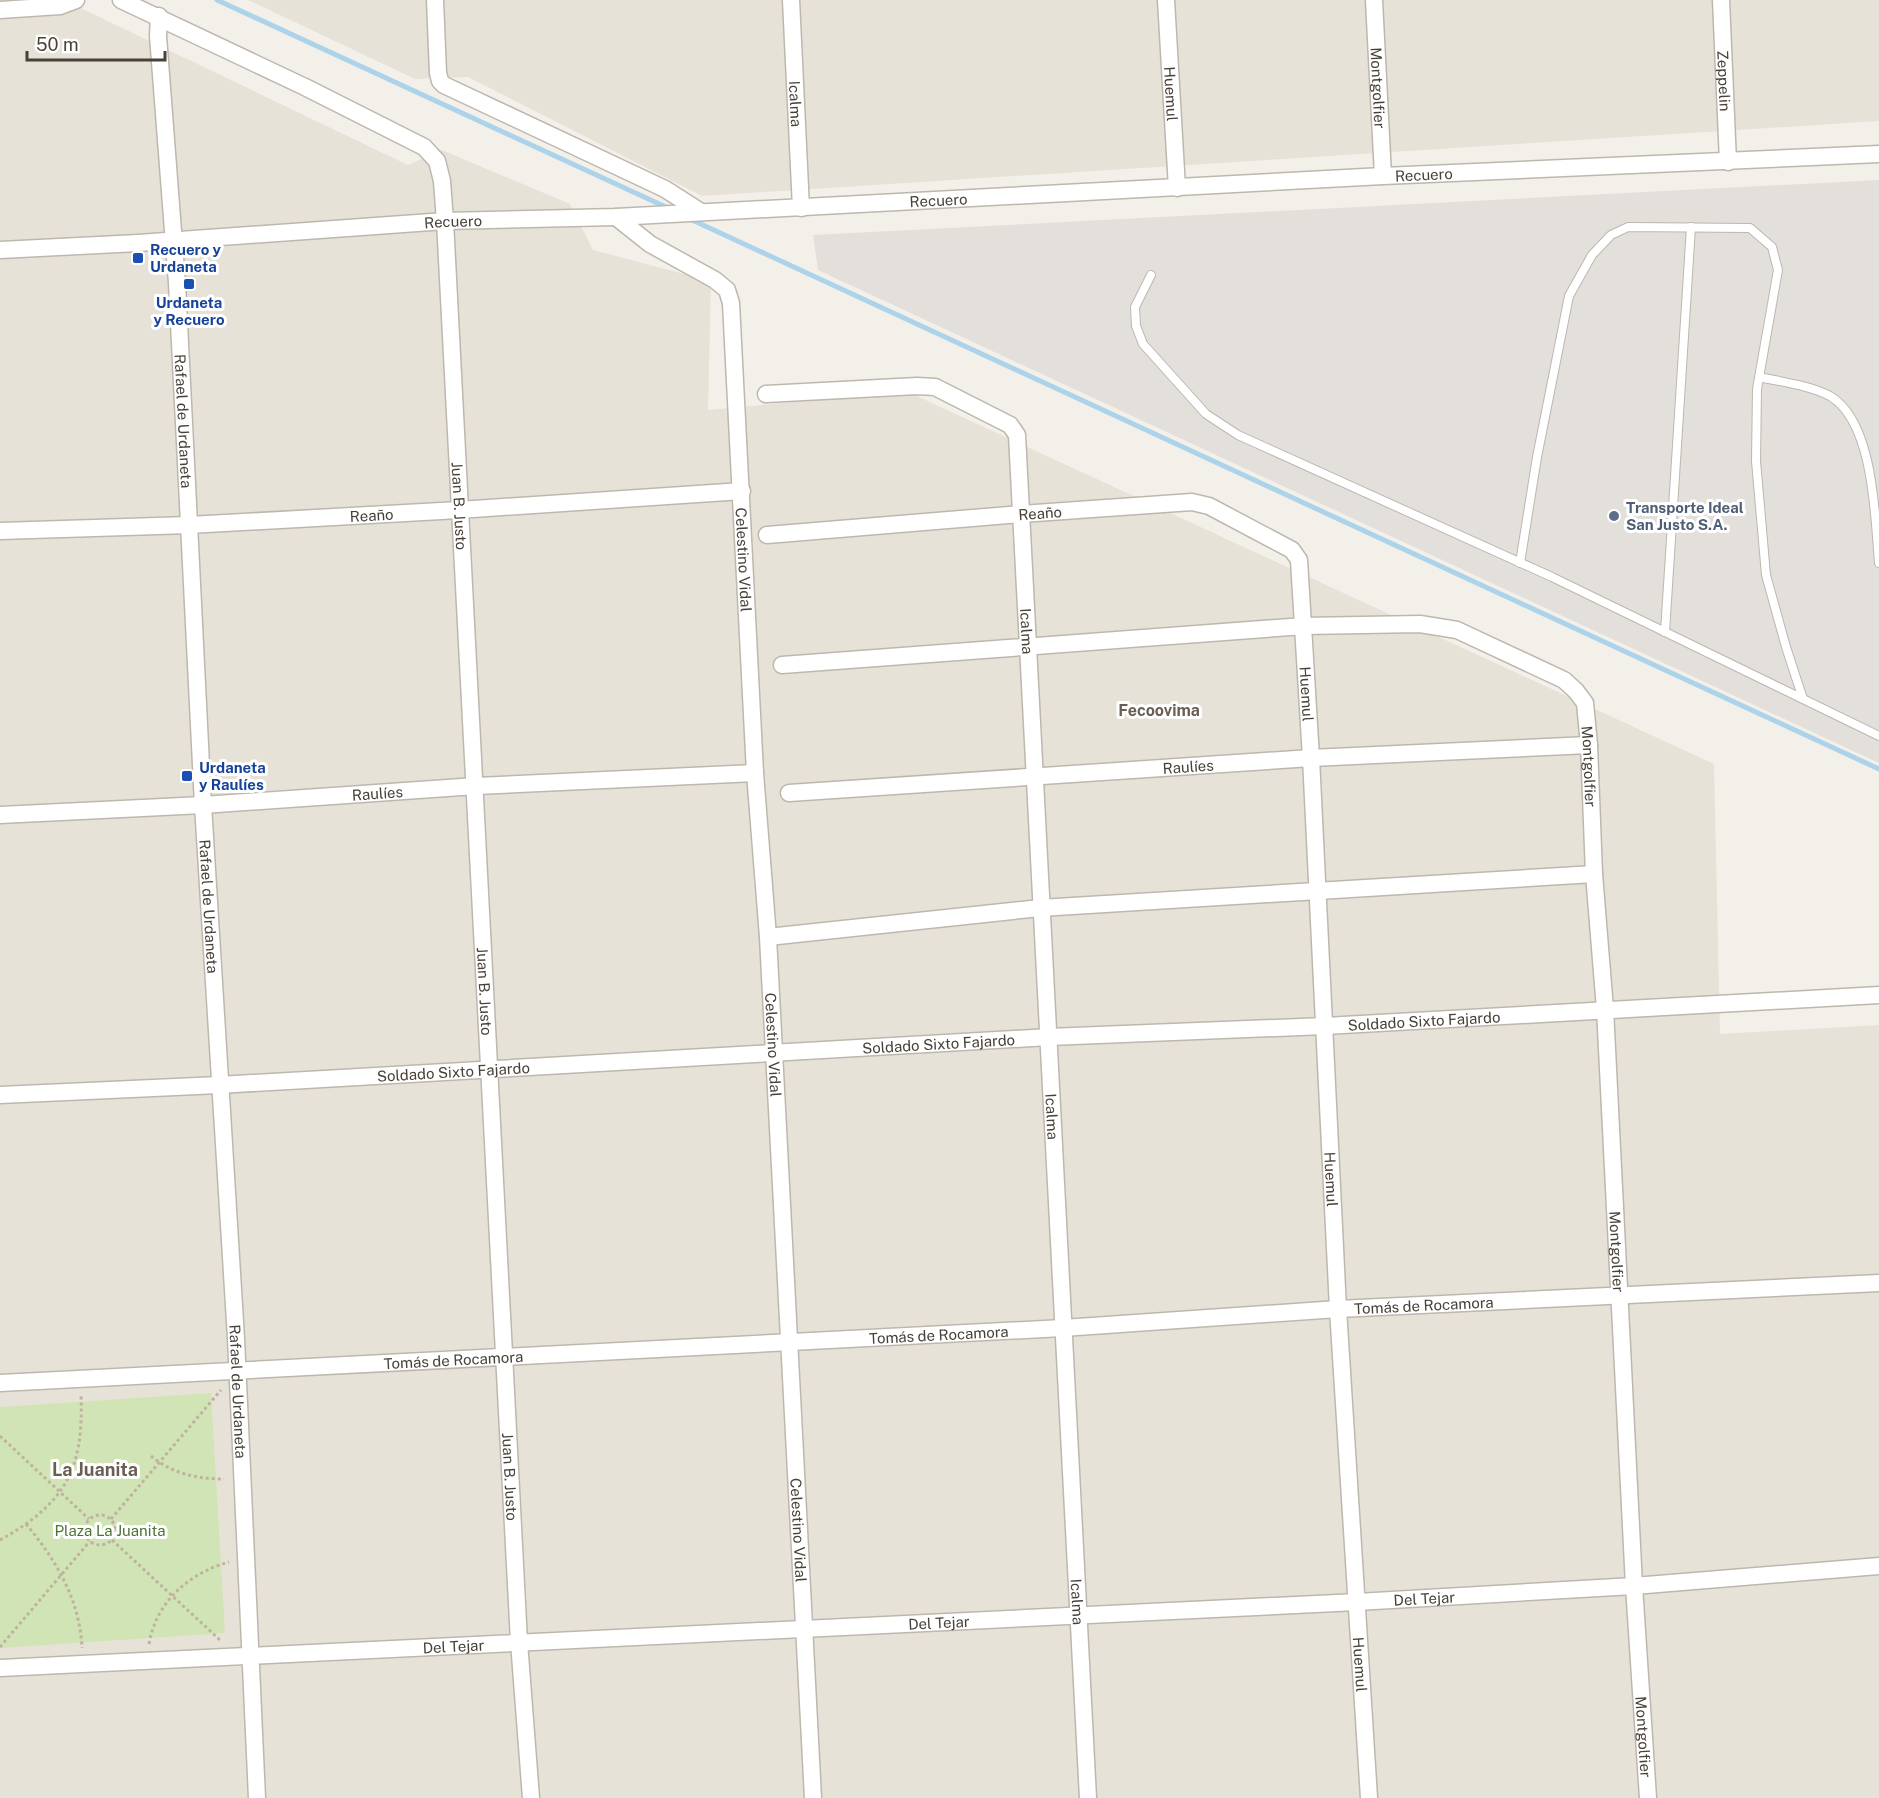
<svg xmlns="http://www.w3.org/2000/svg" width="1879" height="1798" font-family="'Public Sans',sans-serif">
<rect width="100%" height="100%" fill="#f3f0ea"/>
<g fill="#e7e2d8">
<polygon points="0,0 64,0 408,165 442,150 570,204 593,250 711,281 708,410 906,391 1714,764 1720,1034 1879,1025 1879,1798 0,1798"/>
<polygon points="248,0 1879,0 1879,121 702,196 468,77 415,79"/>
</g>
<polygon fill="#e3dfdb" points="1879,180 1879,763 818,270 813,235"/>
<polygon fill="#d1e4b6" points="211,1393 225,1633 0,1648 0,1407"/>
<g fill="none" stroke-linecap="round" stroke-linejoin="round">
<g stroke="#acd3ea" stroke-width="5">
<polyline points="217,0 668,208"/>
<polyline points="690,219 1879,769"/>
</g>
<g stroke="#beb7ad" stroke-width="10">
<g id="service">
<polyline points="1151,275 1135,307 1136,326 1143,344 1206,414 1238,435 1552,577 1879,736"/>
<path d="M1759,377c23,5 50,8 71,19 44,26 45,121 49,167"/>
<polyline points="1520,563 1537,457 1569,296 1592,255 1611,235 1628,227 1750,228 1772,247 1778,270 1757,389 1756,461 1766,575 1786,647 1803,699"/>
<polyline points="1665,632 1691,227"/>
</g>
</g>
<g stroke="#beb7ad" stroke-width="19">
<g id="minor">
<path id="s1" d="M121,0l184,87 119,60 13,14 5,20 3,40 74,1421 12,156"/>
<polyline points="435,0 438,73 440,81 444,85 665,189 701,212"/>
<path id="s2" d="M791,0l10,208"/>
<path id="s3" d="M1166,0l11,188"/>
<path id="s4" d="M1374,0l9,176"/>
<path id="s5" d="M1721,0l7,162"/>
<polyline points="0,10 60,6 76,0"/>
<path id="s6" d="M159,16l-1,20 19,247 26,522 33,533 21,460"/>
<path id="s7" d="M616,217l34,27 65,36 12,10 4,13 24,470 13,164 45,861"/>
<path id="s8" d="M0,250l138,-7 307,-22 171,-4 767,-41 496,-22"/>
<path id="s9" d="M766,394l151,-8 18,1 75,38 7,10 71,1363"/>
<path id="s10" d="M0,531l189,-6 270,-15 283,-19"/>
<path id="s11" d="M767,535l254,-21 171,-12 17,4 83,44 7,10 12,198 27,551 31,489"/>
<path id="s12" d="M782,665l522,-39 116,-2 37,6 107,50 12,11 9,12 4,42 5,129 11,135 29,577 14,212"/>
<path id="s13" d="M789,793l522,-35 278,-13"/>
<path id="s14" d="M0,815l203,-10 273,-19 279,-13"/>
<polyline points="768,937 1040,908 1594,874"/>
<path id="s15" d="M0,1095l219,-10 830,-48 276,-11 554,-31"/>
<path id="s16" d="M0,1383l1063,-55 275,-19 541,-26"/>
<path id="s17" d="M0,1668l1357,-66 277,-16 245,-20"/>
</g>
</g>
<g stroke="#bfb39f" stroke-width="3" stroke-dasharray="3 3" stroke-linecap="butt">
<polyline points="0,1436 89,1519"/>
<path d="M151,1456c22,18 46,23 73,23"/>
<circle cx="100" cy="1530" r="15"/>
<polyline points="111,1519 221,1390"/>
<path d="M26,1524c30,36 54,76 56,124"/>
<path d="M0,1540c65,-36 84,-71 81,-144"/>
<polyline points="112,1540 221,1641"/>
<path d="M149,1644c7,-42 40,-71 80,-82"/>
<polyline points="0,1647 90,1541"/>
</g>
<use href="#service" stroke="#fff" stroke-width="8"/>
<use href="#minor" stroke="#fff" stroke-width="16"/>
</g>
<g fill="#1a4fb4" stroke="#fff" stroke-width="2">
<rect x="132" y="252" width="12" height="12" rx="3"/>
<rect x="183" y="278" width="12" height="12" rx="3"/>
<rect x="181" y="770" width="12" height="12" rx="3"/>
</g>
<circle fill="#5c6f8a" stroke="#fff" stroke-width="2" cx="1614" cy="516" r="6"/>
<g text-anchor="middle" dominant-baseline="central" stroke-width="6" stroke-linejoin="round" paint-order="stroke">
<g font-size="15" fill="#474138" stroke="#fff">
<text stroke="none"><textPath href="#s5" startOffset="81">Zeppelin</textPath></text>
<text stroke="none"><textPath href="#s4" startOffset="88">Montgolfier</textPath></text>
<text stroke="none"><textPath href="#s3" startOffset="94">Huemul</textPath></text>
<text stroke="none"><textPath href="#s2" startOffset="104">Icalma</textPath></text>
<text stroke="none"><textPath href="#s8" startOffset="1426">Recuero</textPath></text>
<text stroke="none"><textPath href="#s8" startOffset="940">Recuero</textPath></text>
<text stroke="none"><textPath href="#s8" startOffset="454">Recuero</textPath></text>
<text stroke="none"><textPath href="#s6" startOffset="406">Rafael de Urdaneta</textPath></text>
<text stroke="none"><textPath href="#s1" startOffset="702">Juan B. Justo</textPath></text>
<text stroke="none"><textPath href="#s11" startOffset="274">Reaño</textPath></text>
<text stroke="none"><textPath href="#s10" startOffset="372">Reaño</textPath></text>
<text stroke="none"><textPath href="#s7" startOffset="404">Celestino Vidal</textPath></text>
<text stroke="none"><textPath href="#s9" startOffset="462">Icalma</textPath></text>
<text stroke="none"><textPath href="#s11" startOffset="684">Huemul</textPath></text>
<text stroke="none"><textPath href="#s12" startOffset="890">Montgolfier</textPath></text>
<text stroke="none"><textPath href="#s13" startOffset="400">Raulíes</textPath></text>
<text stroke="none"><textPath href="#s14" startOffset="378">Raulíes</textPath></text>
<text stroke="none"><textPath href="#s6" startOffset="892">Rafael de Urdaneta</textPath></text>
<text stroke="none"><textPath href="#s1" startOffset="1188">Juan B. Justo</textPath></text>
<text stroke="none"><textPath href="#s15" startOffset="1426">Soldado Sixto Fajardo</textPath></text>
<text stroke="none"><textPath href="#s7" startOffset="890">Celestino Vidal</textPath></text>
<text stroke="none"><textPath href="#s15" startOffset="940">Soldado Sixto Fajardo</textPath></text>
<text stroke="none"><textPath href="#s15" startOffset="454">Soldado Sixto Fajardo</textPath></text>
<text stroke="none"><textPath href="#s9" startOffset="948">Icalma</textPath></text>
<text stroke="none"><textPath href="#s11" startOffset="1170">Huemul</textPath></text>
<text stroke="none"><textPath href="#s12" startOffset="1376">Montgolfier</textPath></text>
<text stroke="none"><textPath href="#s16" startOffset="1426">Tomás de Rocamora</textPath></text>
<text stroke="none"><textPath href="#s16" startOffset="940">Tomás de Rocamora</textPath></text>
<text stroke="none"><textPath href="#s16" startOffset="454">Tomás de Rocamora</textPath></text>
<text stroke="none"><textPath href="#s6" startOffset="1378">Rafael de Urdaneta</textPath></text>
<text stroke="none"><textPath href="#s1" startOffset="1674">Juan B. Justo</textPath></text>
<text stroke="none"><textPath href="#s7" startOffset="1376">Celestino Vidal</textPath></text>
<text stroke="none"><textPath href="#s17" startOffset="1426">Del Tejar</textPath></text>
<text stroke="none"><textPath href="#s9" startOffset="1434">Icalma</textPath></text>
<text stroke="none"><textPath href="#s17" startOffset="940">Del Tejar</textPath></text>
<text stroke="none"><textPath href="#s17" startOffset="454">Del Tejar</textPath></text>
<text stroke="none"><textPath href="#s11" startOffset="1656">Huemul</textPath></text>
<text stroke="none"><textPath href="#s12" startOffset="1862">Montgolfier</textPath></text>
</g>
<g font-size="15" font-weight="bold" fill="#164399" stroke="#fff" text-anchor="start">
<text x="150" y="249">Recuero y<tspan x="150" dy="17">Urdaneta</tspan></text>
<text x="189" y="302" text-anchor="middle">Urdaneta<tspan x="189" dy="17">y Recuero</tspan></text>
<text x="199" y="767">Urdaneta<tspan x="199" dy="17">y Raulíes</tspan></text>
</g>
<g font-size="15" font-weight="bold" fill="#4e5e75" stroke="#fff" text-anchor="start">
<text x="1626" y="507">Transporte Ideal<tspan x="1626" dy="17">San Justo S.A.</tspan></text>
</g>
<g font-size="15" fill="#4c7430" stroke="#fff">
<text x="110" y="1530">Plaza La Juanita</text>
</g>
<g font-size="16" font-weight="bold" fill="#685e51" stroke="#fff">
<text x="1159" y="710">Fecoovima</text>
</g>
<g font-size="18" font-weight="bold" fill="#685e51" stroke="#fff">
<text x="95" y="1469">La Juanita</text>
</g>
</g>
<path d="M27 51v9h138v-9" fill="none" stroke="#474138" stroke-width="3"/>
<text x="36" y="51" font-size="18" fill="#474138" stroke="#ffffff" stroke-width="4.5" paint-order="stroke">50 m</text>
</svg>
